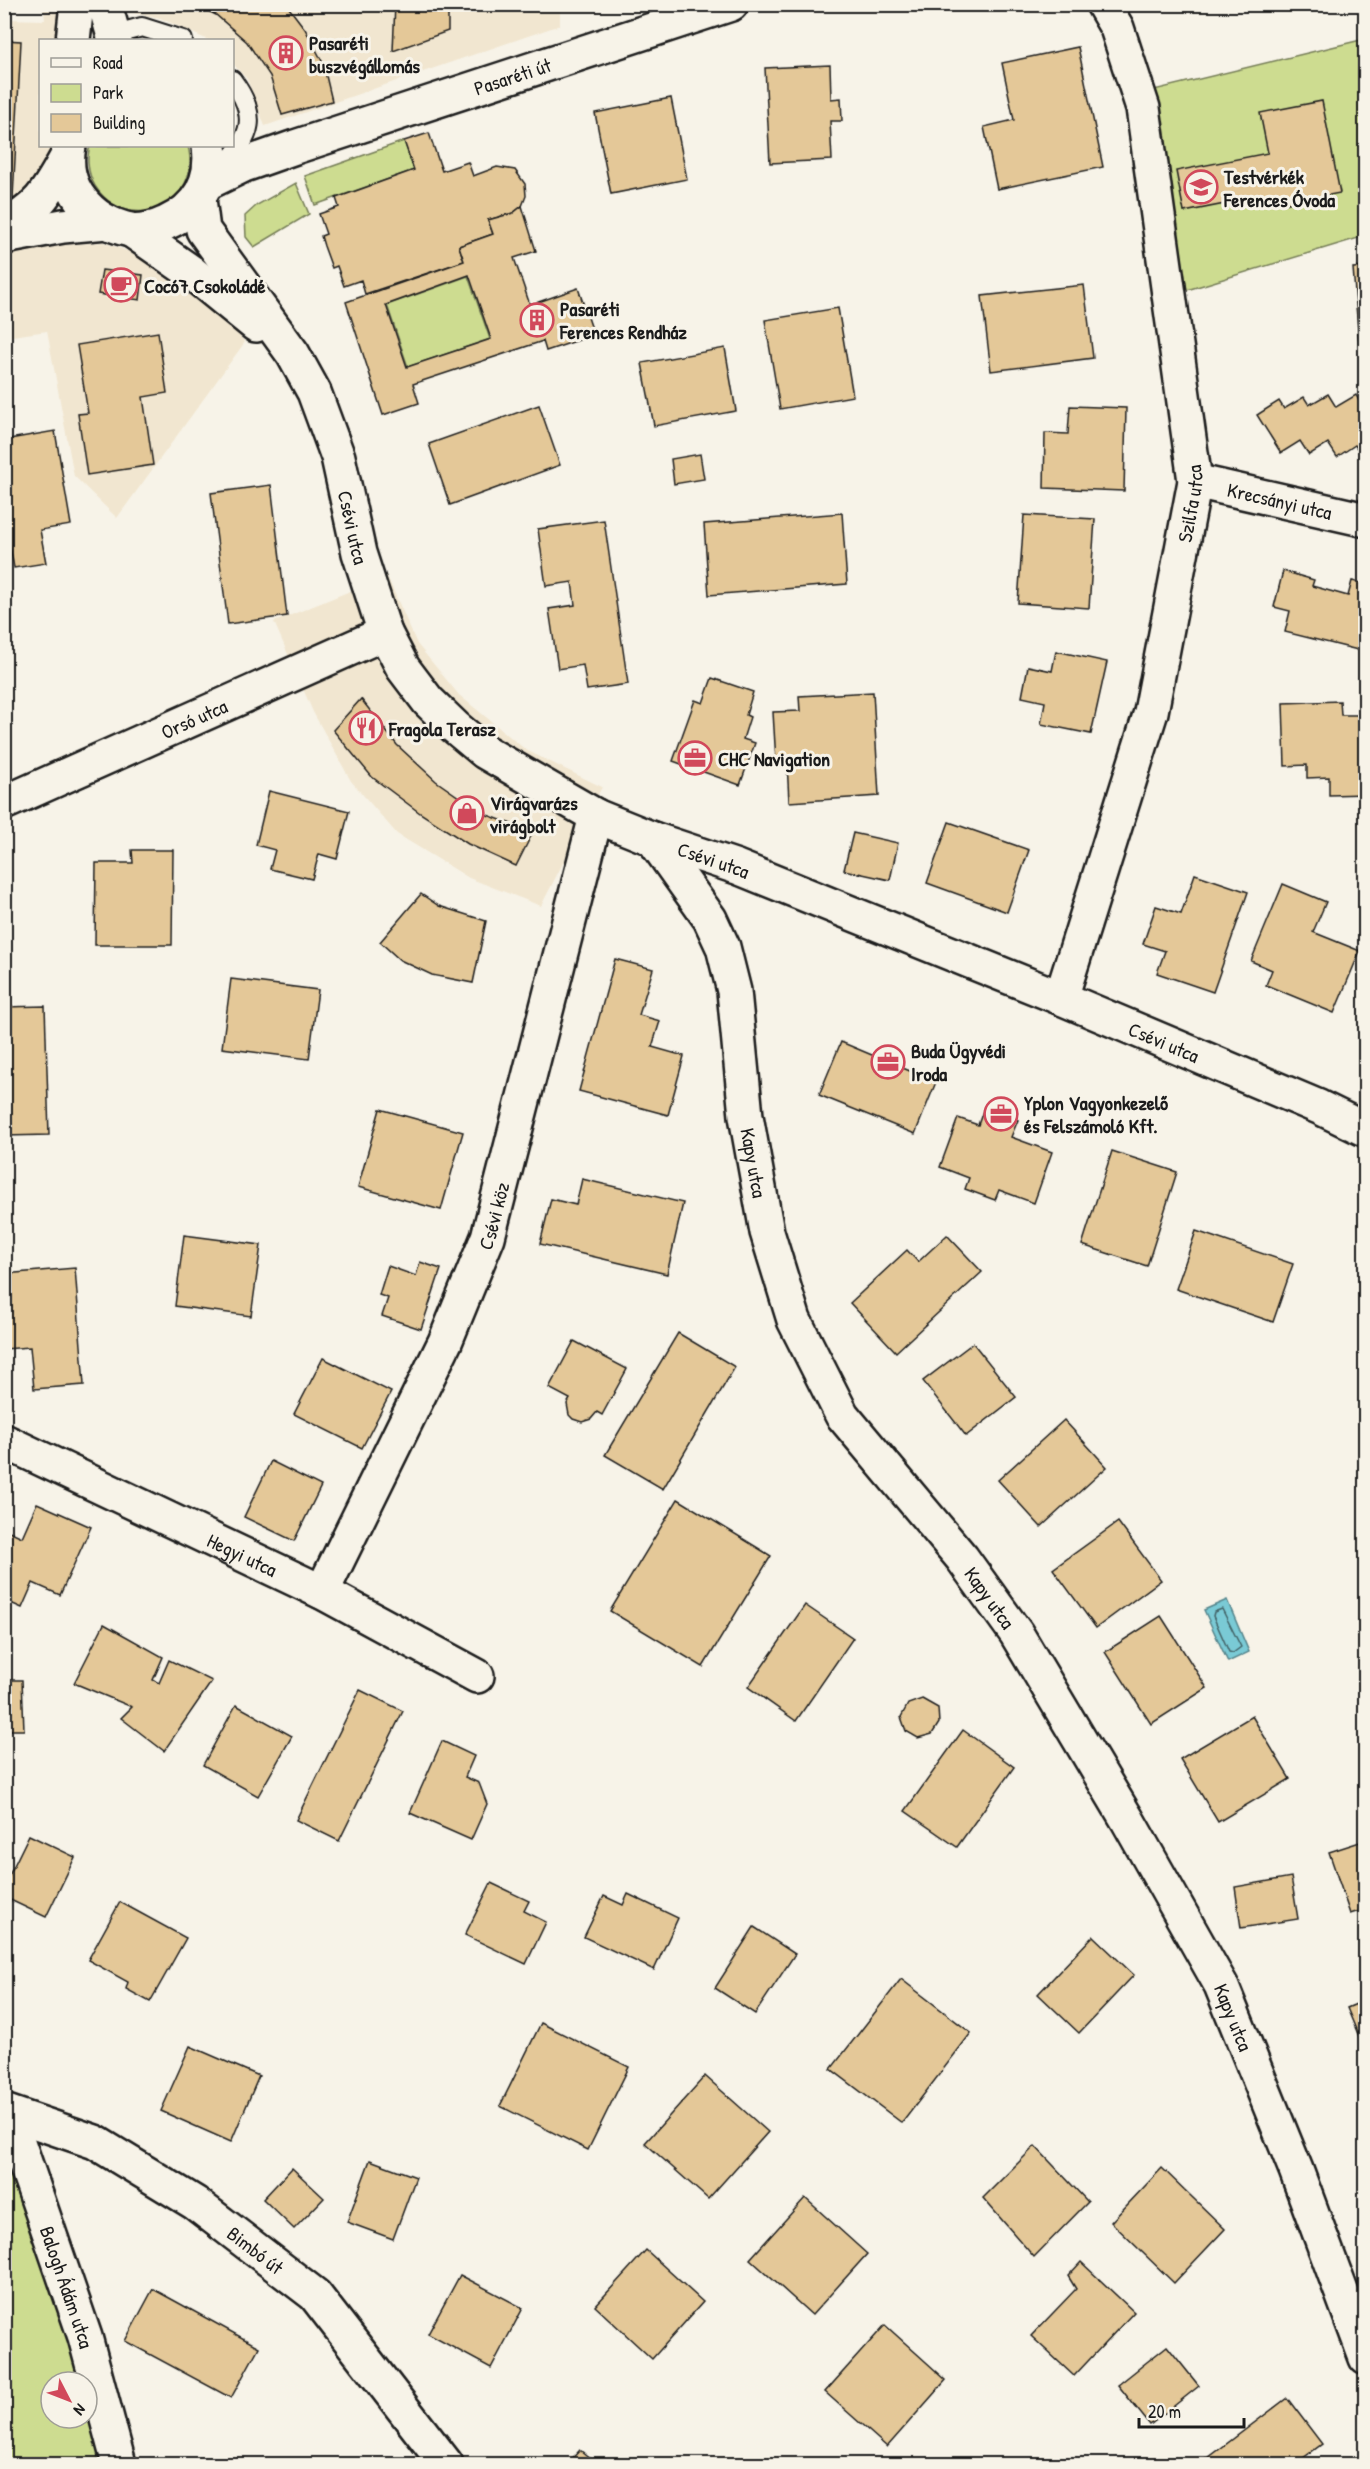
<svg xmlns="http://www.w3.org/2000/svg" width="1370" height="2469" font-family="'Patrick Hand',sans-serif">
<rect width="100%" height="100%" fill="#f7f3e8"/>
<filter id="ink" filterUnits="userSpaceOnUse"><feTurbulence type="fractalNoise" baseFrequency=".0167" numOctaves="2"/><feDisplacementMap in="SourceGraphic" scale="12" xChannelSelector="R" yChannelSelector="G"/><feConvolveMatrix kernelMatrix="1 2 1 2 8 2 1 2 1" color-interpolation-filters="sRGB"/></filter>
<g filter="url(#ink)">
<g fill="#f1e6d0">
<polygon points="43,5 75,5 70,40 40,40 40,146 56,146 51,246 103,242 168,266 204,296 245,342 117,518 74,476 47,331 5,337 4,19 45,20"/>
<polygon points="90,5 560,5 560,25 265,126 247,79 233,64 232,40 208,40 160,18"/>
<polygon points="387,576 417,644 459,695 526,750 602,787 541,906 469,878 397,834 351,781 313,712 274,622"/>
</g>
<g fill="#cddc90" stroke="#747c56" stroke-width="1.5" fill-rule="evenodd">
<polygon points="1365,39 1365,236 1187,290 1154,90"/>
<polygon points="404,141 414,170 315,205 305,176"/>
<path d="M90,146h98c15,59 -60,91 -93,40 -7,-12 -9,-27 -5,-40z"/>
<polygon points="296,183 309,214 254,247 246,237 245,216 257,205"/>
<polygon points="468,276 490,339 408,367 387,305"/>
<path d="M4,2115l115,349h-114zM51,2382h36v36h-36z"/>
</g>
<polygon fill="#7acad5" stroke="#54848b" stroke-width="1.5" points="1227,1600 1249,1652 1228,1662 1204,1610"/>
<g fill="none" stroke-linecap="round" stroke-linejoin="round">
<polygon stroke="#426266" stroke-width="1.5" points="1222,1609 1241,1647 1233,1653 1229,1652 1213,1616 1214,1612"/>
</g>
<g fill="#e4c898" stroke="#1c1c1c" stroke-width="1.5" fill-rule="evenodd">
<polygon points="194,4 286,4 305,29 323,63 332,101 282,115 270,76 247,42 216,15"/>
<polygon points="395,4 448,4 448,31 393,51"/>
<polygon points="1293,4 1314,4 1295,12"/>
<polygon points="4,40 21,41 13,198 4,198"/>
<polygon points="1078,47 1103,167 997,189 984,127 1014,120 1002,63"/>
<polygon points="830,65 831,99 841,98 842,121 830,121 832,160 770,163 765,68"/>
<polygon points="671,98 687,179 611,194 595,113"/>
<polygon points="1322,101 1340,193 1282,204 1280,193 1184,212 1176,171 1268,153 1260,113"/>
<polygon points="429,133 442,171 468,162 473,176 497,167 515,170 525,184 526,196 522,206 513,213 488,220 493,234 459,246 464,261 365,294 361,280 344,286 337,266 332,268 324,246 321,236 326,234 319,214 339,207 336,198 414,170 404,141"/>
<path d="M522,206l14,45 -22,7 16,47 48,-17 16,47 -48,16 -3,-10 -130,43 6,19 -36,12 -37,-113 118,-41 -5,-15 34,-12 -5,-14 25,-7zM469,275l22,64 -84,28 -21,-62z"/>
<polygon points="1366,267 1366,343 1359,343 1353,268"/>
<polygon points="102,270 143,275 140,300 98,294"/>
<polygon points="1084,285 1093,358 991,371 982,296"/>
<polygon points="838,308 853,396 780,409 765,320"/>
<polygon points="158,332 167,393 143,397 153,465 87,475 78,414 88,413 77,345"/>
<polygon points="725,348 736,411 654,426 642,363"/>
<polygon points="1328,394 1336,407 1356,395 1362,406 1366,404 1366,462 1355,445 1337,457 1328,443 1309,455 1300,441 1281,453 1257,415 1279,401 1284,409 1304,397 1309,405"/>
<polygon points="539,405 560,465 450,505 429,444"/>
<polygon points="1070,406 1126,408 1124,491 1044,488 1045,433 1068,434"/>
<polygon points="55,431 71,525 40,530 46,563 14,568 4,515 4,440"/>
<polygon points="700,454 704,479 674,484 671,459"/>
<polygon points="271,485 287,616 228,624 211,493"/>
<polygon points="842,513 847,584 709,595 704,524"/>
<polygon points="1024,515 1095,519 1089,608 1018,603"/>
<polygon points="604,520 628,684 587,690 583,665 558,669 549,609 575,605 572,582 546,586 538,529"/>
<polygon points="1283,571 1314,580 1312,586 1348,596 1352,581 1366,584 1366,652 1285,632 1290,611 1274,607"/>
<polygon points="1056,651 1107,662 1091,734 1041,724 1045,702 1022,697 1028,666 1052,671"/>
<polygon points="712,678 753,692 746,715 750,717 743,739 755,743 740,785 673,761 695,700 703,703"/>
<polygon points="873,692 879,796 789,802 787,761 776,762 773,712 800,711 799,696"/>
<polygon points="361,699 397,745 436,781 482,813 533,832 516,866 468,844 420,813 372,777 333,730"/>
<polygon points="1340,701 1341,715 1366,715 1366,794 1329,795 1329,777 1307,778 1307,765 1285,766 1283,703"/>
<polygon points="269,791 349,811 337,859 319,854 312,879 270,869 275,850 256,845"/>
<polygon points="949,822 1029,850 1007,912 927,883"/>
<polygon points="853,833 898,843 890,880 844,870"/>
<polygon points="132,850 173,850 172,945 95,945 96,863 133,863"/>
<polygon points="1195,874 1248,892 1213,992 1157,973 1165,951 1143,944 1156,906 1181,914"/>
<polygon points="1283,884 1326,902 1313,932 1360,951 1334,1013 1266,985 1272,970 1251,961"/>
<polygon points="421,894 439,906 486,921 473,983 432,975 400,960 380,942"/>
<polygon points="615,959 653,969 639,1015 660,1021 652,1047 684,1056 668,1115 579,1091"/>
<polygon points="231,979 318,990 309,1059 222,1048"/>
<polygon points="45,1006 49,1135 4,1136 4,1007"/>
<polygon points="841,1042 936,1082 915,1134 819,1095"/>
<polygon points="984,1108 1018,1120 1011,1137 1052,1152 1034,1203 999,1190 995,1200 965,1189 969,1178 940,1167 958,1118 978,1125"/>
<polygon points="380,1109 463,1132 441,1210 358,1187"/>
<polygon points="1112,1151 1177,1172 1147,1266 1082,1245"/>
<polygon points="582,1179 683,1203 667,1274 540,1244 551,1199 576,1205"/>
<polygon points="1196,1231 1293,1264 1273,1322 1176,1289"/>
<polygon points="184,1235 261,1245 251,1316 175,1306"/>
<polygon points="947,1235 982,1272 896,1352 850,1303 907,1250 918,1262"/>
<polygon points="420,1262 441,1269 421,1329 382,1316 388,1298 379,1295 388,1266 416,1276"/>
<polygon points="75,1268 84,1385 34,1389 30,1347 4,1349 4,1274"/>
<polygon points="1366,1274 1366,1341 1361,1275"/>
<polygon points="678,1333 735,1367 663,1489 605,1455"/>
<polygon points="574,1341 627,1369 602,1415 597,1412 591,1419 582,1422 573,1419 569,1415 567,1404 570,1399 549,1388"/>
<polygon points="973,1343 1016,1397 966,1436 923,1381"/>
<polygon points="323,1358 391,1392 362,1448 294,1414"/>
<polygon points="1064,1420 1107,1467 1041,1527 998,1480"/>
<polygon points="271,1461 321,1486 294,1541 244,1517"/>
<polygon points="678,1499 771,1556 703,1667 610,1611"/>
<polygon points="37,1503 91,1527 60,1595 33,1583 22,1608 4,1600 4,1536 7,1530 22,1537"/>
<polygon points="1118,1522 1161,1580 1096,1628 1053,1569"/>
<polygon points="805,1605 853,1638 796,1721 748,1687"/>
<polygon points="1161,1616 1207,1688 1151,1724 1105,1652"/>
<polygon points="104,1624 163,1657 153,1680 159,1683 169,1660 212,1681 164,1751 121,1718 132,1707 74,1683"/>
<polygon points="4,1680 22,1680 24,1730 4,1730"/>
<polygon points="360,1690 403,1711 339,1841 296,1820"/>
<polygon points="922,1699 938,1708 939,1723 932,1734 918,1738 906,1731 901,1717 908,1704"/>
<polygon points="236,1705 292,1736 258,1796 203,1765"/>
<polygon points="1252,1716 1290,1779 1218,1822 1180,1759"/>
<polygon points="963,1730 1014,1767 957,1847 905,1811"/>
<polygon points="442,1741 474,1756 465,1777 479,1783 487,1804 471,1840 410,1813"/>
<polygon points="29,1835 75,1857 46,1917 4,1897 4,1886"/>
<polygon points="1366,1840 1366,1909 1350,1914 1329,1852"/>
<polygon points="1291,1877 1298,1919 1241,1928 1235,1887"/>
<polygon points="491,1883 529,1901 524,1911 546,1922 526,1964 465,1935"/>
<polygon points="628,1894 678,1918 654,1970 584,1937 604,1896 623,1905"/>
<polygon points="120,1902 186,1938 150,2002 126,1989 128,1982 88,1960"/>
<polygon points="754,1927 795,1954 755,2014 715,1988"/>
<polygon points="1093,1936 1134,1975 1079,2033 1038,1994"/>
<polygon points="901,1979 971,2033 902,2123 831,2069"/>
<polygon points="1366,2000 1366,2053 1347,2008"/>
<polygon points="541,2023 629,2067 588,2150 500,2106"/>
<polygon points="190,2046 259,2076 231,2142 161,2111"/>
<polygon points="705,2076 768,2132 708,2199 645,2143"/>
<polygon points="1035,2146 1088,2202 1034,2257 983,2198"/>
<polygon points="370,2160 416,2177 393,2239 347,2222"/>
<polygon points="292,2168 324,2198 294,2229 263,2199"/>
<polygon points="1162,2168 1225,2229 1174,2283 1111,2222"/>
<polygon points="805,2198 867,2254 812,2315 750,2259"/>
<polygon points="646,2250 703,2302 652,2359 595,2306"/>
<polygon points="1081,2262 1134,2312 1074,2376 1031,2336 1076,2289 1068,2276"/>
<polygon points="460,2275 523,2308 491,2368 428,2334"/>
<polygon points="153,2289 259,2347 231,2398 125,2341"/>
<polygon points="885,2325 946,2380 887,2447 825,2392"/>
<polygon points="1167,2346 1199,2386 1150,2425 1118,2385"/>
<polygon points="1287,2398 1322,2444 1295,2464 1200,2464"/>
<polygon points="580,2450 597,2464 567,2464"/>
</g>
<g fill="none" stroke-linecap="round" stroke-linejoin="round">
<g stroke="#1c1c1c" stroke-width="22">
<g id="lane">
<polyline points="108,38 112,35 142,27 183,40"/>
<path d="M223,167c29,-31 36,-51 9,-87"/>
</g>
</g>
<g stroke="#1c1c1c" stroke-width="38">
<g id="street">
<path id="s1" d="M207,183l37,-18 51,-18 436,-143"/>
<path id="s2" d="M1195,481l171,39"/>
<path id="s3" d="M4,803l381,-170"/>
<path id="s4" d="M653,839l84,28 324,131 258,109 47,23"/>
<path id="s5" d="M1061,998l90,-286 44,-231 -52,-373 -26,-80 -14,-24"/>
<path id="s6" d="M4,1441l318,151 155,84"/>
<path id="s7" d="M322,1592l123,-250 43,-105 108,-421"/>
<path id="s8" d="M4,2111l91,31 100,61 120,92 131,169"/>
<path id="s9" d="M8,2113l77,224 34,127"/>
</g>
</g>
<g stroke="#1c1c1c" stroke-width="38">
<g id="secondary">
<polyline points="107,4 107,12 115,40"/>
<polyline points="73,40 77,4"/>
<path d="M69,146c-8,41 20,75 61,84 11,2 26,-2 36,-7 32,-14 48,-42 43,-77"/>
<path id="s10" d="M199,199l4,31 90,124 21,38 24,65 21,96 26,80 18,35 25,33 27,26 30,25 111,64 57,23 57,80 13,28 11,44 12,125 21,116 27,88 48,95 120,143 54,75 111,186 94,166 75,185 70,188"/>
<path d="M4,226c36,-18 44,-35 63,-69"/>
<polyline points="131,230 191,272 256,325"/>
<polyline points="4,237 63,226 107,222"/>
</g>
</g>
<use href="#lane" stroke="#f7f3e8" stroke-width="18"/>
<use href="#street" stroke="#f7f3e8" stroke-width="33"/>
<use href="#secondary" stroke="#f7f3e8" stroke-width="33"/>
</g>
</g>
<defs>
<g id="building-ring" transform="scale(1.725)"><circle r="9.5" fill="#f7f3e8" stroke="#d1495b" stroke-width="1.5"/><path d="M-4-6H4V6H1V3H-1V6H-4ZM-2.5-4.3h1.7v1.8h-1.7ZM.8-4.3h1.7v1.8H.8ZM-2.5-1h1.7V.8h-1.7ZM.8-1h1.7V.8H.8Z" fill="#d1495b"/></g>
<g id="school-ring" transform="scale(1.725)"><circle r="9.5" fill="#f7f3e8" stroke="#d1495b" stroke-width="1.5"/><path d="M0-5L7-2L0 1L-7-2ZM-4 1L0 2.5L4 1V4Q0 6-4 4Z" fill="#d1495b"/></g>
<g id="cafe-ring" transform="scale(1.725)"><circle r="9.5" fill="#f7f3e8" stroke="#d1495b" stroke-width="1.5"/><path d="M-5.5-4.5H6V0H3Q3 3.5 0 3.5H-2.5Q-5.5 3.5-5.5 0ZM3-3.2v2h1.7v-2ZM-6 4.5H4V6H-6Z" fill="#d1495b"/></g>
<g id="restaurant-ring" transform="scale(1.725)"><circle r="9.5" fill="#f7f3e8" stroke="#d1495b" stroke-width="1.5"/><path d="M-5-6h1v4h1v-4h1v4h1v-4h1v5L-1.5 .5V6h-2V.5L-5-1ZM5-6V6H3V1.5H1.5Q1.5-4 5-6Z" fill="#d1495b"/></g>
<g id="office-ring" transform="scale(1.725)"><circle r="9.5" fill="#f7f3e8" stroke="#d1495b" stroke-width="1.5"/><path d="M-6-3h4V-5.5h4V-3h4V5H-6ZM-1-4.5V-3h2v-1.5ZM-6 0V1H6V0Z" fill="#d1495b"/></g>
<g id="shop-ring" transform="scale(1.725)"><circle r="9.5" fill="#f7f3e8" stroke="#d1495b" stroke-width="1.5"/><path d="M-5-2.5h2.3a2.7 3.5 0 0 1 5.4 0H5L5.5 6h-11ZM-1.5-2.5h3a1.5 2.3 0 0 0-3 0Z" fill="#d1495b"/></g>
</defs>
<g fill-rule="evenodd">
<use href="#building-ring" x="286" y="53"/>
<use href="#school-ring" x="1201" y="187"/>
<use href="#cafe-ring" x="121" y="285"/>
<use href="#building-ring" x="537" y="320"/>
<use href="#restaurant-ring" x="366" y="728"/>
<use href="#office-ring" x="695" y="758"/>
<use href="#shop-ring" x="467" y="813"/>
<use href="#office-ring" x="888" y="1062"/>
<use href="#office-ring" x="1001" y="1114"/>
</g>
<g text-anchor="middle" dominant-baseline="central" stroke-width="6" stroke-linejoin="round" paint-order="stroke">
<g font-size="20" font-weight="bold" fill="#1c1c1c" stroke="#f7f3e8" text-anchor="start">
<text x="309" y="42">Pasaréti<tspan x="309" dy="23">buszvégállomás</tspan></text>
<text x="1224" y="176">Testvérkék<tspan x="1224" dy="23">Ferences Óvoda</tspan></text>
<text x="144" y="285">Cocó7 Csokoládé</text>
<text x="560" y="308">Pasaréti<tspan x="560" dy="23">Ferences Rendház</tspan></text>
<text x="389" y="728">Fragola Terasz</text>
<text x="718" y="758">CHC Navigation</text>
<text x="490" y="802">Virágvarázs<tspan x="490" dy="23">virágbolt</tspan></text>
<text x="911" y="1050">Buda Ügyvédi<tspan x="911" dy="23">Iroda</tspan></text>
<text x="1024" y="1102">Yplon Vagyonkezelő<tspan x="1024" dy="23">és Felszámoló Kft.</tspan></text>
</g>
<g font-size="20" fill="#1c1c1c" stroke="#f7f3e8">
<text stroke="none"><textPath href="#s1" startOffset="324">Pasaréti út</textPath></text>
<text stroke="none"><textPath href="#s2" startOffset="87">Krecsányi utca</textPath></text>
<text stroke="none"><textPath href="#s5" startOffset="512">Szilfa utca</textPath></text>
<text stroke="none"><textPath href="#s10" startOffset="369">Csévi utca</textPath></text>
<text stroke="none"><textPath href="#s3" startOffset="208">Orsó utca</textPath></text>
<text stroke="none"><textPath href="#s4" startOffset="64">Csévi utca</textPath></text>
<text stroke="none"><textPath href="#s4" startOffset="550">Csévi utca</textPath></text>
<text stroke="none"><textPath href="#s10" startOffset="1174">Kapy utca</textPath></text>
<text stroke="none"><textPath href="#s7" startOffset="414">Csévi köz</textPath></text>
<text stroke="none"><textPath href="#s6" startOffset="264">Hegyi utca</textPath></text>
<text stroke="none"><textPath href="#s10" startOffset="1678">Kapy utca</textPath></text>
<text stroke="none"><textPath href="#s10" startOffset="2164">Kapy utca</textPath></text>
<text stroke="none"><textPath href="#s8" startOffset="290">Bimbó út</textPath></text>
<text stroke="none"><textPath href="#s9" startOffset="184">Balogh Ádám utca</textPath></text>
</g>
</g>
<rect width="1370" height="2469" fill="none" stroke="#f7f3e8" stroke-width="24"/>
<rect x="12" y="12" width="1346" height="2445" fill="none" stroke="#1c1c1c" stroke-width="2" filter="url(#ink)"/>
<rect x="39" y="39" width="195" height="108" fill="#f7f3e8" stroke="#9f9d96" stroke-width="1.5"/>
<rect x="51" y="58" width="30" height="9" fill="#f7f3e8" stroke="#9f9d96" stroke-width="1.5"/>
<text x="93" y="69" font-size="18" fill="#1c1c1c">Road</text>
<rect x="51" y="84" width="30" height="18" fill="#cddc90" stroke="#9f9d96" stroke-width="1.5"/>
<text x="93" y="99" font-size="18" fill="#1c1c1c">Park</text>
<rect x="51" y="114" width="30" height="18" fill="#e4c898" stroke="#9f9d96" stroke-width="1.5"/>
<text x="93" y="129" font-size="18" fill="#1c1c1c">Building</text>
<g transform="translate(69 2400) rotate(132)"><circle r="28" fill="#f7f3e8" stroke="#9f9d96" stroke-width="1.5"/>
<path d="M0-4.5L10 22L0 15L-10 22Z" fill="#d1495b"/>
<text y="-9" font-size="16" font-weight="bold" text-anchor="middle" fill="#1c1c1c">N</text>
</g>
<path d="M1139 2418v9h105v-9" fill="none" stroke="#1c1c1c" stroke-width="3"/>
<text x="1148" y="2418" font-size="18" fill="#1c1c1c" stroke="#f7f3e8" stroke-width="4.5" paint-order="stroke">20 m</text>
</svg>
